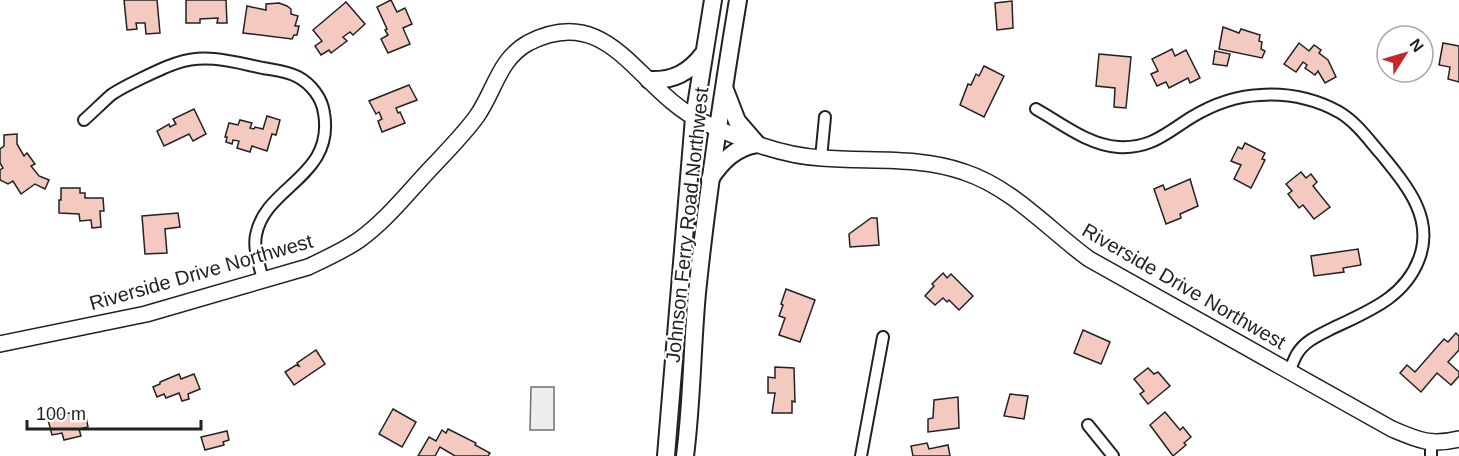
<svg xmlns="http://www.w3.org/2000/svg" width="1459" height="456" font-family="Arial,sans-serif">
<rect width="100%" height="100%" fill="#fff"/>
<polygon fill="#eee" stroke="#6f6f6f" stroke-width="1.5" points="531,387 554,387 554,430 530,430"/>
<g fill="#f3c9c0" stroke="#222" stroke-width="1.5">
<polygon points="124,0 157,0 160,33 146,34 145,23 136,23 137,29 127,30"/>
<polygon points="186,0 226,0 227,23 217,23 218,18 200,19 200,23 186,23"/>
<polygon points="391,0 397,12 405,8 412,24 403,28 410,44 388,53 381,39 388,35 385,30 387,29 377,7"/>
<polygon points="1012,1 1013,28 997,30 995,3"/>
<polygon points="346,2 365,24 353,35 350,32 343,37 347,41 331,53 329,50 321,55 315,46 322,41 313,30"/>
<polygon points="279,3 287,6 291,9 291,14 298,16 295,26 299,26 297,35 294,35 292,39 243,33 247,6 266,10 266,4"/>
<polygon points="1223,27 1239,33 1241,29 1260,35 1259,41 1262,42 1261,49 1265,51 1262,58 1219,49"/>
<polygon points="1299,43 1309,51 1314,45 1321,50 1319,53 1328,60 1336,77 1325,83 1318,71 1315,75 1305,68 1307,65 1303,62 1296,72 1284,64"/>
<polygon points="1443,43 1459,46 1459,82 1448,79 1450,67 1439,65"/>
<polygon points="1172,49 1175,56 1186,50 1200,78 1190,83 1188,78 1169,88 1166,82 1157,86 1151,74 1158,71 1152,59"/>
<polygon points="1215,51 1230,54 1227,66 1213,64"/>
<polygon points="1099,54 1131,57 1126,108 1114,107 1115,88 1096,86"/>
<polygon points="984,66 1004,76 984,117 960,105 968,84 971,85 976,74 979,76"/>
<polygon points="409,85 417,100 396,108 398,113 400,112 405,123 382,132 378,121 382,119 379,112 376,114 369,101"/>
<polygon points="194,109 206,134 193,141 189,134 164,146 157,131 169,124 170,127 176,124 173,119"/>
<polygon points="267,116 280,120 276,135 272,134 267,151 252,146 250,152 237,148 239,141 233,140 232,144 226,142 227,137 225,137 229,123 238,125 240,120 252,123 250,128 254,129 255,127 263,129"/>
<polygon points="17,134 17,144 24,156 27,153 35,164 31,166 39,176 49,180 45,189 35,184 21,194 13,181 8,184 0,180 0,170 3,168 0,163 0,149 4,146 4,135"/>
<polygon points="1245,143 1265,153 1262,159 1265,160 1251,188 1234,179 1241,165 1231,161 1238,147 1242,149"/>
<polygon points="1301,172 1306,178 1311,174 1317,182 1313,186 1330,207 1314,219 1303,205 1299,208 1288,194 1292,191 1286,184"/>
<polygon points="1190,179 1198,206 1180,214 1181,218 1166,224 1154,189 1163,185 1165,190"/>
<polygon points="61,188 80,188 80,193 85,193 85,198 103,198 104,211 100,211 101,227 92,228 91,220 80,221 79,214 59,213 59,200 61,200"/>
<polygon points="178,213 180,227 165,229 167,253 145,254 142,216"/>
<polygon points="871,218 877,218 879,245 850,247 849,234"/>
<polygon points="1358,249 1361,265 1343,268 1344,272 1314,276 1311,256"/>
<polygon points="943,273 947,278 951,274 973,296 959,310 949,300 947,302 943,298 935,305 925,296 934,286 932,284"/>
<polygon points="786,289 815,300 800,342 779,335 785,318 779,316 783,305 781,304"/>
<polygon points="1083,330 1110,342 1101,364 1074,353"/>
<polygon points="1456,333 1459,336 1459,350 1448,362 1459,372 1459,376 1451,385 1437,373 1421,392 1400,373 1407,365 1415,372 1444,339 1448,342"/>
<polygon points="316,350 325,364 294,385 285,372 296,365 299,366 297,363"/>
<polygon points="775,367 794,368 795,402 792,401 792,413 772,413 775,393 768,393 768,377 775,378"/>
<polygon points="1148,368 1154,374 1158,372 1170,386 1148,404 1140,394 1144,391 1134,379"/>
<polygon points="179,374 181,379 194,374 200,389 188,394 189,399 182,401 179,393 166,398 164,394 157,397 153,387 160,384 160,382"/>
<polygon points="1010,394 1028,396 1024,419 1004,416"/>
<polygon points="958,397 959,428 928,432 928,419 933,418 934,400"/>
<polygon points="393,409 416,422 402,447 379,434"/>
<polygon points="85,411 88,427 79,429 81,436 64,440 62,433 52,435 47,416"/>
<polygon points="1165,412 1180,430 1183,427 1191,437 1184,443 1186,445 1173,456 1150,425"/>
<polygon points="448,429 476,443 475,445 490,453 488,456 455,456 440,447 435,456 418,456 429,437 436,441 442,430 446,433"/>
<polygon points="227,431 229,440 223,442 224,445 205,450 201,437"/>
<polygon points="927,443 929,449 948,445 950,456 913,456 911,446"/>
</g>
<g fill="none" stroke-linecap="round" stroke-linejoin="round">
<g stroke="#222" stroke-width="14">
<g id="street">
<path d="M1036,109c25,14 52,36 82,38 33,2 48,-14 74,-30 20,-12 44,-21 68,-22 28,-2 55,4 79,17 17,10 29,27 42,42 24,30 54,63 38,105 -15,40 -53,53 -90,71 -12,6 -25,12 -32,24 -3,5 -5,11 -7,16"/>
<path d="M84,120c9,-8 18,-17 27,-25 11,-8 53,-28 66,-32 29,-10 57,-1 86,5 11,2 24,3 35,9 13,7 24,21 26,36 11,64 -59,73 -68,122 -3,15 4,31 7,45"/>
<polyline points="821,158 825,117"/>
<polyline points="1088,425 1113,456"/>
<polyline points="861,456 883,337"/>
<polyline points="1431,456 1431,443"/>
</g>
</g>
<g stroke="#222" stroke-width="18">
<path id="secondary" d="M0,344l146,-30 162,-47c17,-8 35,-16 51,-27 28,-20 50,-49 74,-74 15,-16 31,-32 44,-50 18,-26 22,-57 51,-73 83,-43 110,49 175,79 37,17 78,34 119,36 47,4 97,-2 142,14 49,16 85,58 125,87l303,170c26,11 38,17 67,10"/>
</g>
<g stroke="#222" stroke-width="20">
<g id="primary">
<path d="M649,80c24,1 40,-7 55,-27"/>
<polyline points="725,90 737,121 756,143"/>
<path d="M710,179c12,-18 26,-32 47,-35"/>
<polyline points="666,456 694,118 713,0"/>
<path d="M685,456c7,-54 7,-109 12,-163 10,-99 25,-196 41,-293"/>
</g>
</g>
<use href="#street" stroke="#fff" stroke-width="10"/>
<use href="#secondary" stroke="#fff" stroke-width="15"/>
<use href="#primary" stroke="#fff" stroke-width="16"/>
</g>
<g text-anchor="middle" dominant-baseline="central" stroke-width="4.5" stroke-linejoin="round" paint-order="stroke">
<g font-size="20" fill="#222" stroke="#fff">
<text transform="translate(687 225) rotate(-84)">Johnson Ferry Road Northwest</text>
<text transform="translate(201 272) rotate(-16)">Riverside Drive Northwest</text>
<text transform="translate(1184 286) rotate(30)">Riverside Drive Northwest</text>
</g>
</g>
<g transform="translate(1405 54) rotate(53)"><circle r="28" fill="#ffffff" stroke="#a7a7a7" stroke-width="1.5"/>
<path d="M0-4.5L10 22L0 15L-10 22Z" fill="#c62828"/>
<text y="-9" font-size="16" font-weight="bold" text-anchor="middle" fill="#222222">N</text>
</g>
<path d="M27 420v9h174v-9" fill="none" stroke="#222222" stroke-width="3"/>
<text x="36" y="420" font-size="18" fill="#222222" stroke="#ffffff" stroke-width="4.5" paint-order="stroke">100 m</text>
</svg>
